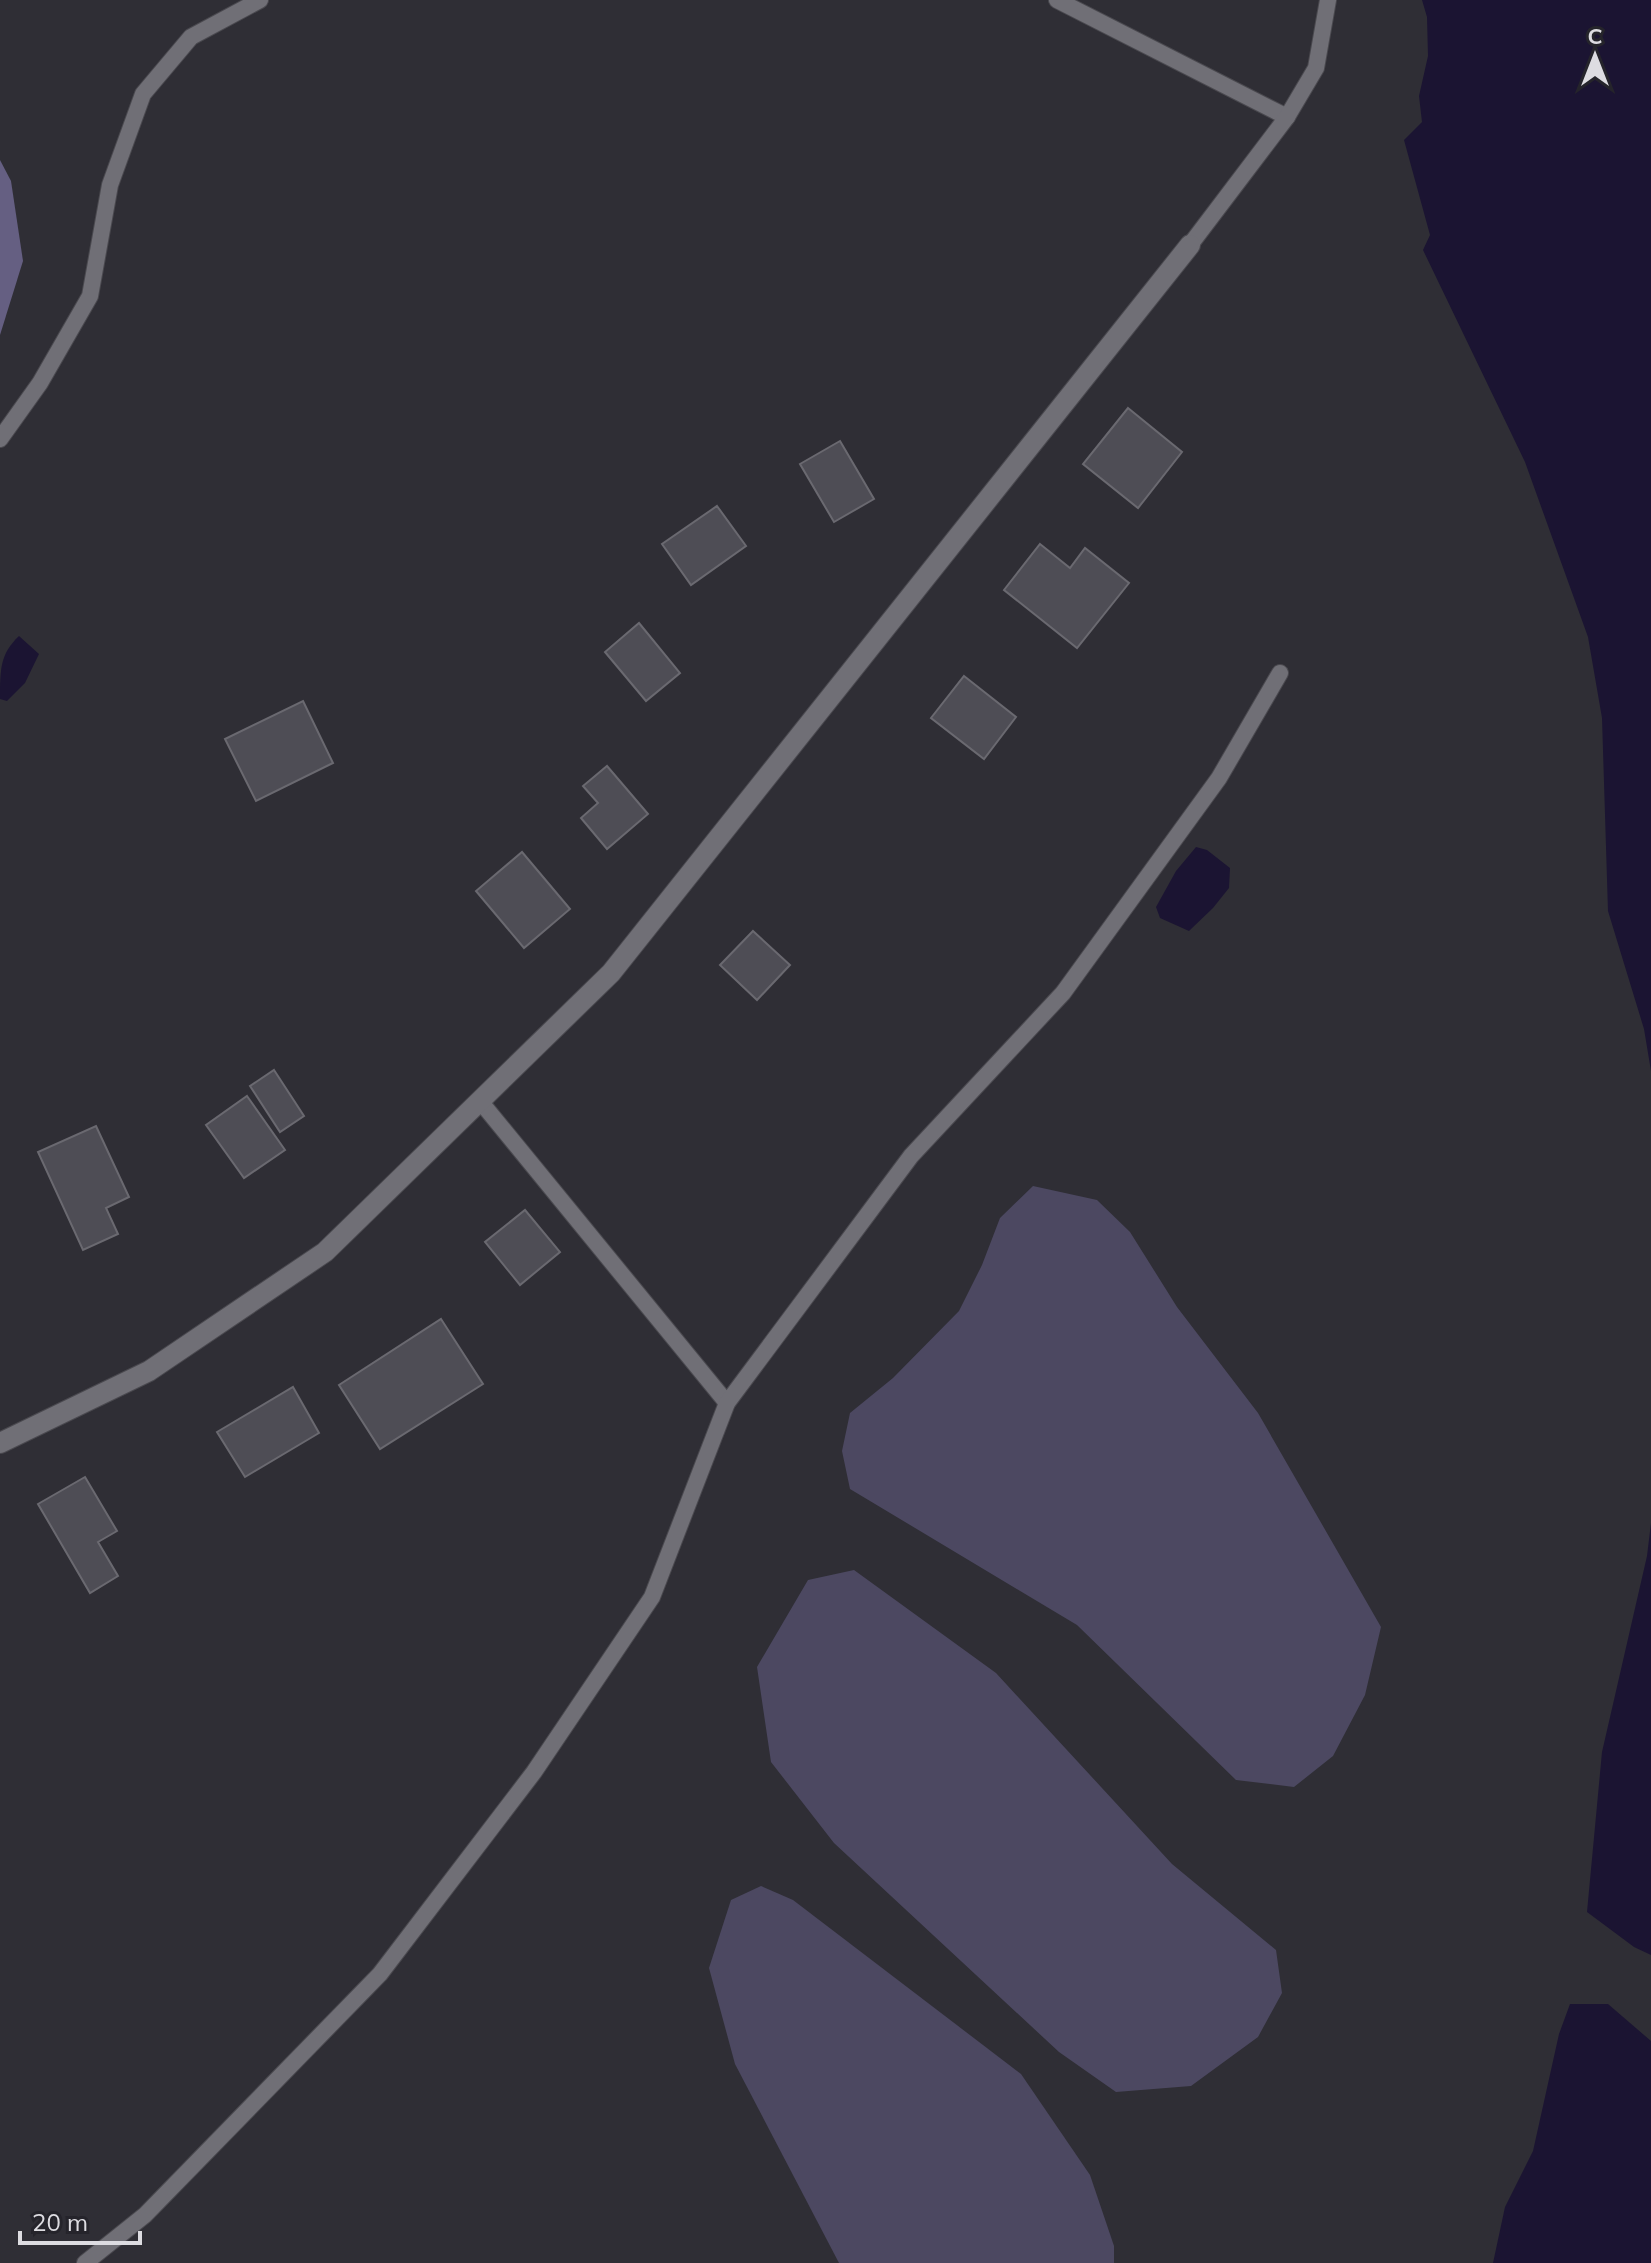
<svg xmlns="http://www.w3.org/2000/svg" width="1651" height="2263" font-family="Mulish,sans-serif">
<rect width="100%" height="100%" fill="#2f2e35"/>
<g fill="#4c4861">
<polygon points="1033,1186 1097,1200 1130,1232 1177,1307 1258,1413 1381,1627 1365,1695 1333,1756 1294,1787 1236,1780 1077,1625 850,1489 842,1451 850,1413 893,1378 959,1311 982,1265 1000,1218"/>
<polygon points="854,1570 996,1673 1172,1864 1276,1950 1282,1993 1258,2037 1191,2086 1116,2092 1059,2052 834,1843 771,1762 757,1667 808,1580"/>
<polygon points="761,1886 793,1900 1021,2074 1090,2175 1114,2246 1114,2263 839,2263 735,2064 709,1968 731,1900"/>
</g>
<polygon fill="#655f82" points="0,160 11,181 23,261 0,335"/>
<g fill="#1b1432">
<polygon points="1422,0 1651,0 1651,1071 1644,1029 1608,911 1602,718 1588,637 1525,462 1423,250 1430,235 1404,140 1422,122 1419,96 1428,56 1427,17"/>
<path d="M19,636l20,18 -14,29 -18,18 -7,-2c0,-30 0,-45 19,-63z"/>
<polygon points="1196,847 1207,850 1230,868 1229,888 1213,908 1189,931 1160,918 1156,907 1176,871"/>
<polygon points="1651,1523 1651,1955 1634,1947 1587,1912 1602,1752 1647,1556"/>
<polygon points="1570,2004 1608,2004 1651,2041 1651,2263 1493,2263 1505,2207 1533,2151 1559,2034"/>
</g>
<g fill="#4e4d55" stroke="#6a6970" stroke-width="2">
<polygon points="1128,408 1182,452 1138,508 1083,464"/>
<polygon points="840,441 874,499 834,522 800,464"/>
<polygon points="717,506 746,546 691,585 662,544"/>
<polygon points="1040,544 1070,568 1085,548 1129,583 1077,648 1004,590"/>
<polygon points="639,623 680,673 646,701 605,652"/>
<polygon points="964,676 1016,717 984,759 931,718"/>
<polygon points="303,701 333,763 256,801 225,739"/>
<polygon points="607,766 648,814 607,849 581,818 598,803 583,786"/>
<polygon points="522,852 570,909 524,948 476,891"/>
<polygon points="753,931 790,965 757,1000 720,965"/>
<polygon points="274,1070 304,1116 280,1132 250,1086"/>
<polygon points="247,1096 285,1150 244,1178 206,1125"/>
<polygon points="96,1126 129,1197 106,1208 118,1234 83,1250 38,1152"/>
<polygon points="525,1210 560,1252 520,1285 485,1242"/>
<polygon points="441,1319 483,1384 380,1449 339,1385"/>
<polygon points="293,1387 319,1433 245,1477 217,1432"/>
<polygon points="85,1477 117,1531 98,1542 118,1576 90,1593 38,1504"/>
</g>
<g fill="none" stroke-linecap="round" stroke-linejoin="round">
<g stroke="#4a494f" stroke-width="18">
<g id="service">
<polyline points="1057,0 1287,117"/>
<polyline points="1190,245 1287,117 1316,68 1328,0"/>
<polyline points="0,439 40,383 90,296 110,185 143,94 191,37 260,0"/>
<polyline points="480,1101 727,1403"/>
<polyline points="85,2263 145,2215 380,1974 534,1772 652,1597 727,1403 911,1156 1063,993 1219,778 1280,673"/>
</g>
</g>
<g stroke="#4a494f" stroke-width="22">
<polyline id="minor" points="0,1443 149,1371 325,1252 611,973 1190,245"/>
</g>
<use href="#service" stroke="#706f76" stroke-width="16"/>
<use href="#minor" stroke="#706f76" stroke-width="20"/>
</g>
<g transform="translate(1595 56)" stroke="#25242b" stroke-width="6" paint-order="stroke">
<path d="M0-6L14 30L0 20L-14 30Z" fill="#dddce1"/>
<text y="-12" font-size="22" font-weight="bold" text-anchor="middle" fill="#dddce1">С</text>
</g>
<path d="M20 2231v12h120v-12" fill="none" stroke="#dddce1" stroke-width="4"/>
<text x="32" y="2231" font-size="24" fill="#dddce1" stroke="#25242b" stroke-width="6" paint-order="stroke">20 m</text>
</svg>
